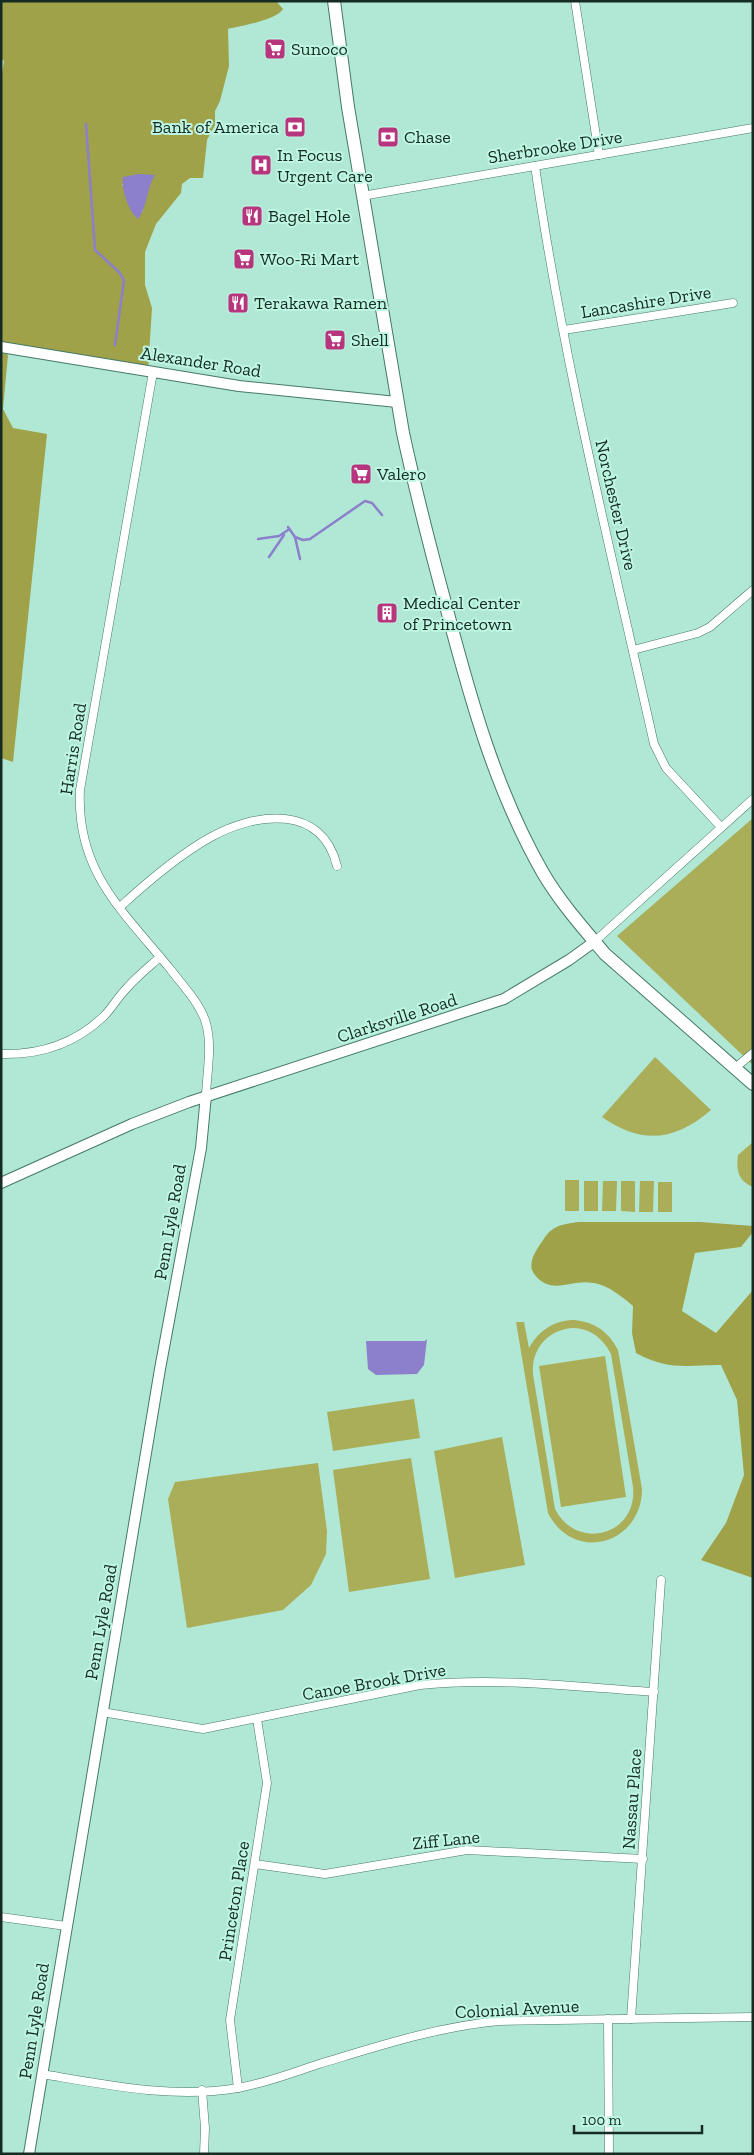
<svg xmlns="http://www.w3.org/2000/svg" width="754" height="2155" font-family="'Zilla Slab',serif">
<rect width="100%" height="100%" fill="#b1e8d5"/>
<g fill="#aaae59" fill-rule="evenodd">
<polygon points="753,818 753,1065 617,936"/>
<path d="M655,1057l56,53c-36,31 -69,35 -109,7z"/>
<path d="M753,1142v45c-15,-6 -17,-17 -15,-32z"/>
<rect x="565" y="1180" width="14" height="31"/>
<rect x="584" y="1181" width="14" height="30"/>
<polygon points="603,1181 617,1181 616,1211 602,1211"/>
<polygon points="621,1181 635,1181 635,1212 621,1211"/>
<polygon points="640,1181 654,1181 653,1212 639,1212"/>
<rect x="658" y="1182" width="14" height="30"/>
<path d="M575,1320c20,2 34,12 43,30l24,139c0,55 -68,75 -94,24l-32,-191h8l5,26c10,-18 26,-28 46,-28zM574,1328c18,1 29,11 37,26l22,133c5,48 -56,65 -78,22l-22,-135c-2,-26 16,-45 41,-46z"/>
<polygon points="605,1356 626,1497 561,1507 539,1366"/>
<polygon points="414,1399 420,1438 333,1451 327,1412"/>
<polygon points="502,1437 525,1565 455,1578 434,1451"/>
<polygon points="411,1458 430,1579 349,1592 333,1470"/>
<polygon points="318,1463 327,1531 326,1554 311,1585 283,1610 187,1628 168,1499 175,1482"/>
</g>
<g fill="#9fa248" fill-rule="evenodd">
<path d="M1,1h275l7,8c-6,11 -42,17 -55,20l1,37 -9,35 -5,10v14l-8,15 -4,38h-13l-8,6 -1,9 -25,31 -11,28v33l7,23 -4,63 -147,-24v-267l3,-19 -3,-3zM150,183l-8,30 -20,-29z"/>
<polygon points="1,351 8,355 3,409 13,428 47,434 13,762 1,758"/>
<path d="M579,1222h121l53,4v6l-12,15 -46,6 -13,58 34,22 37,-43v288l-52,-18 25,-37 18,-48 -7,-75 -16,-35c-35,0 -52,6 -85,-12l-4,-20 1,-27c-10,-9 -27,-22 -40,-23 -22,-4 -41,13 -58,-8 -10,-12 3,-27 10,-38 9,-12 19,-13 34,-15z"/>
</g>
<g fill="#8c7fcb">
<path d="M139,174l16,1c-9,14 -7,31 -17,44 -9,-7 -17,-30 -15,-42z"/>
<polygon points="427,1339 424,1365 417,1374 376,1375 368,1369 366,1341 425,1341"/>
</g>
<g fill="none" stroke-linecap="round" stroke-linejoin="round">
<g stroke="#8c7fcb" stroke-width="2.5">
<polyline points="86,124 95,250 119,272 124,280 115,345"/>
<polyline points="288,527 295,537 300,559"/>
<polyline points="295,537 303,540 310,539 365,501 372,503 382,515"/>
<polyline points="258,539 279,536 288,530"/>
<polyline points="269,557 284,535"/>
</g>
<g stroke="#457968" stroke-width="9">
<g id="minor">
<polyline points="575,1 599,155"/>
<path d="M535,166c28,194 76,386 119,578l12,24 55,59"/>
<polyline points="362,196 753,128"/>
<polyline points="564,330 733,303"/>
<path d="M153,372l-73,418c-4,82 43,121 91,180 12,16 27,31 34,50 8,23 2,51 1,75"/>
<polyline points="633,650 698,633 710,627 753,590"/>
<path d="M120,907c25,-23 62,-54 91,-70 45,-25 111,-33 126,29"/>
<polyline points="594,942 753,799"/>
<path d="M1,1054c39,1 75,-11 103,-38 8,-8 14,-19 22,-27 10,-12 23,-22 34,-32"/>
<polyline points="735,1068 753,1053"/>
<path d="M102,1712l101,17 217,-44c77,-8 157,2 234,7"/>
<polyline points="255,1864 325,1874 467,1850 643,1859"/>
<polyline points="1,1917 66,1926"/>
<polyline points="608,2019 609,2154"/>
<polyline points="631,2019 661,1580"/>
<path d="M42,2074c65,11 131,25 196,14 28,-5 54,-15 81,-24 60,-18 117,-37 180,-43l254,-4"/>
<polyline points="238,2088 230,2020 267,1783 257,1719"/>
<polyline points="202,2090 205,2128 204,2154"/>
</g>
</g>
<g stroke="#457968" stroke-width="12">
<g id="tertiary">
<polyline points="1,347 239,386 397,402"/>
<polyline points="1,1183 132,1124 189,1102 504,999 569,960 594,942"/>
<polyline points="29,2154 160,1369 201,1148 206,1095"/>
</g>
</g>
<g stroke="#457968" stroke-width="14">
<path id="primary" d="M334,1l14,106 55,326c13,60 28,118 44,177 24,91 49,181 96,263 17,29 40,55 62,81l148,130"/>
</g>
<use href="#minor" stroke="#fff" stroke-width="8"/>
<use href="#tertiary" stroke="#fff" stroke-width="10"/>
<use href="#primary" stroke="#fff" stroke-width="12"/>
</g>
<defs>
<g id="supermarket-square" transform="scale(1.125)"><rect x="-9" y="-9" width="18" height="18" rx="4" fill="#b7357d" stroke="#bef6e2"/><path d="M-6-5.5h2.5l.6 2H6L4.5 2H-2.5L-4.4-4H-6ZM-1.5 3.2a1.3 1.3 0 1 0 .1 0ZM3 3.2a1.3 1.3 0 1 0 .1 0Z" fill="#fff"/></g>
<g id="bank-square" transform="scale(1.125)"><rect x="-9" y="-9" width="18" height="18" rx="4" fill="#b7357d" stroke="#bef6e2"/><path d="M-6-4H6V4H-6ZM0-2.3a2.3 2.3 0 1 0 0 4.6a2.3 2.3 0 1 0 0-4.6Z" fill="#fff"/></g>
<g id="hospital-square" transform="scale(1.125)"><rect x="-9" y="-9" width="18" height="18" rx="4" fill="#b7357d" stroke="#bef6e2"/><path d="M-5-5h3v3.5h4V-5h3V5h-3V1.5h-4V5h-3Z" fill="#fff"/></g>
<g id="restaurant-square" transform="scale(1.125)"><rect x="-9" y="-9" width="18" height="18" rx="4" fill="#b7357d" stroke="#bef6e2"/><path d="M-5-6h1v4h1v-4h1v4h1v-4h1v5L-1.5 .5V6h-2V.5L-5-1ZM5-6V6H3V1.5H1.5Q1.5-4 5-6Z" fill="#fff"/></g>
<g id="building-square" transform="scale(1.125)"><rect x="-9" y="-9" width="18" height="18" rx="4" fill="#b7357d" stroke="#bef6e2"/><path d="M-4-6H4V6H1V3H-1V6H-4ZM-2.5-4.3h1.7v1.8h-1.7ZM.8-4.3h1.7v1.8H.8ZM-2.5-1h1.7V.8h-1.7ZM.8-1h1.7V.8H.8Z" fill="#fff"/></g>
</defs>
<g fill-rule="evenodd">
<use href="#supermarket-square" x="275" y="49"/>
<use href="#bank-square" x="295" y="127"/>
<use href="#bank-square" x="388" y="137"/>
<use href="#hospital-square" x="261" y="165"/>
<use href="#restaurant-square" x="252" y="216"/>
<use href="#supermarket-square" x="244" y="259"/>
<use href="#restaurant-square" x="238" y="303"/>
<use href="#supermarket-square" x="335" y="340"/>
<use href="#supermarket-square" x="361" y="474"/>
<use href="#building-square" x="387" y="613"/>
</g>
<g text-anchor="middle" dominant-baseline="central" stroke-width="4" stroke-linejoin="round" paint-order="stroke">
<g font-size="18" fill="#152b24" stroke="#bef6e2" text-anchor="start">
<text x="291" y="49">Sunoco</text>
<text x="279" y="127" text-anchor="end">Bank of America</text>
<text x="404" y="137">Chase</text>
<text x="277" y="155">In Focus<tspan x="277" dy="21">Urgent Care</tspan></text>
<text x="268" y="216">Bagel Hole</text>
<text x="260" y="259">Woo-Ri Mart</text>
<text x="254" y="303">Terakawa Ramen</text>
<text x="351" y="340">Shell</text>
<text x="377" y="474">Valero</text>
<text x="403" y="603">Medical Center<tspan x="403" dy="21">of Princetown</tspan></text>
</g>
<g font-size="18" fill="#152b24" stroke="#bef6e2">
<text transform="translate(555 147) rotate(-9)">Sherbrooke Drive</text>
<text transform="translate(646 302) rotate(-9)">Lancashire Drive</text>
<text transform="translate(201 362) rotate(9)">Alexander Road</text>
<text transform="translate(616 505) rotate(77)">Norchester Drive</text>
<text transform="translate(73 749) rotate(-81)">Harris Road</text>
<text transform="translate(397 1018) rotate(-18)">Clarksville Road</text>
<text transform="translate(170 1222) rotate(-80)">Penn Lyle Road</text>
<text transform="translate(101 1622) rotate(-80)">Penn Lyle Road</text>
<text transform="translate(374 1682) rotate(-10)">Canoe Brook Drive</text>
<text transform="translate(632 1799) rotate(-86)">Nassau Place</text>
<text transform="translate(446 1840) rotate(-6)">Ziff Lane</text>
<text transform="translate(234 1901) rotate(-81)">Princeton Place</text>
<text transform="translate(517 2009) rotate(-3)">Colonial Avenue</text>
<text transform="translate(34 2021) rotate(-81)">Penn Lyle Road</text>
</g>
</g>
<rect width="754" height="2155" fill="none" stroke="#152b24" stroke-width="5"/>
<path d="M574 2125v8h128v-8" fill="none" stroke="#152b24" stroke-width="2.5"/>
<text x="582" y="2125" font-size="15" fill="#152b24" stroke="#bef6e2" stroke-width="4" paint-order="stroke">100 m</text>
</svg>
